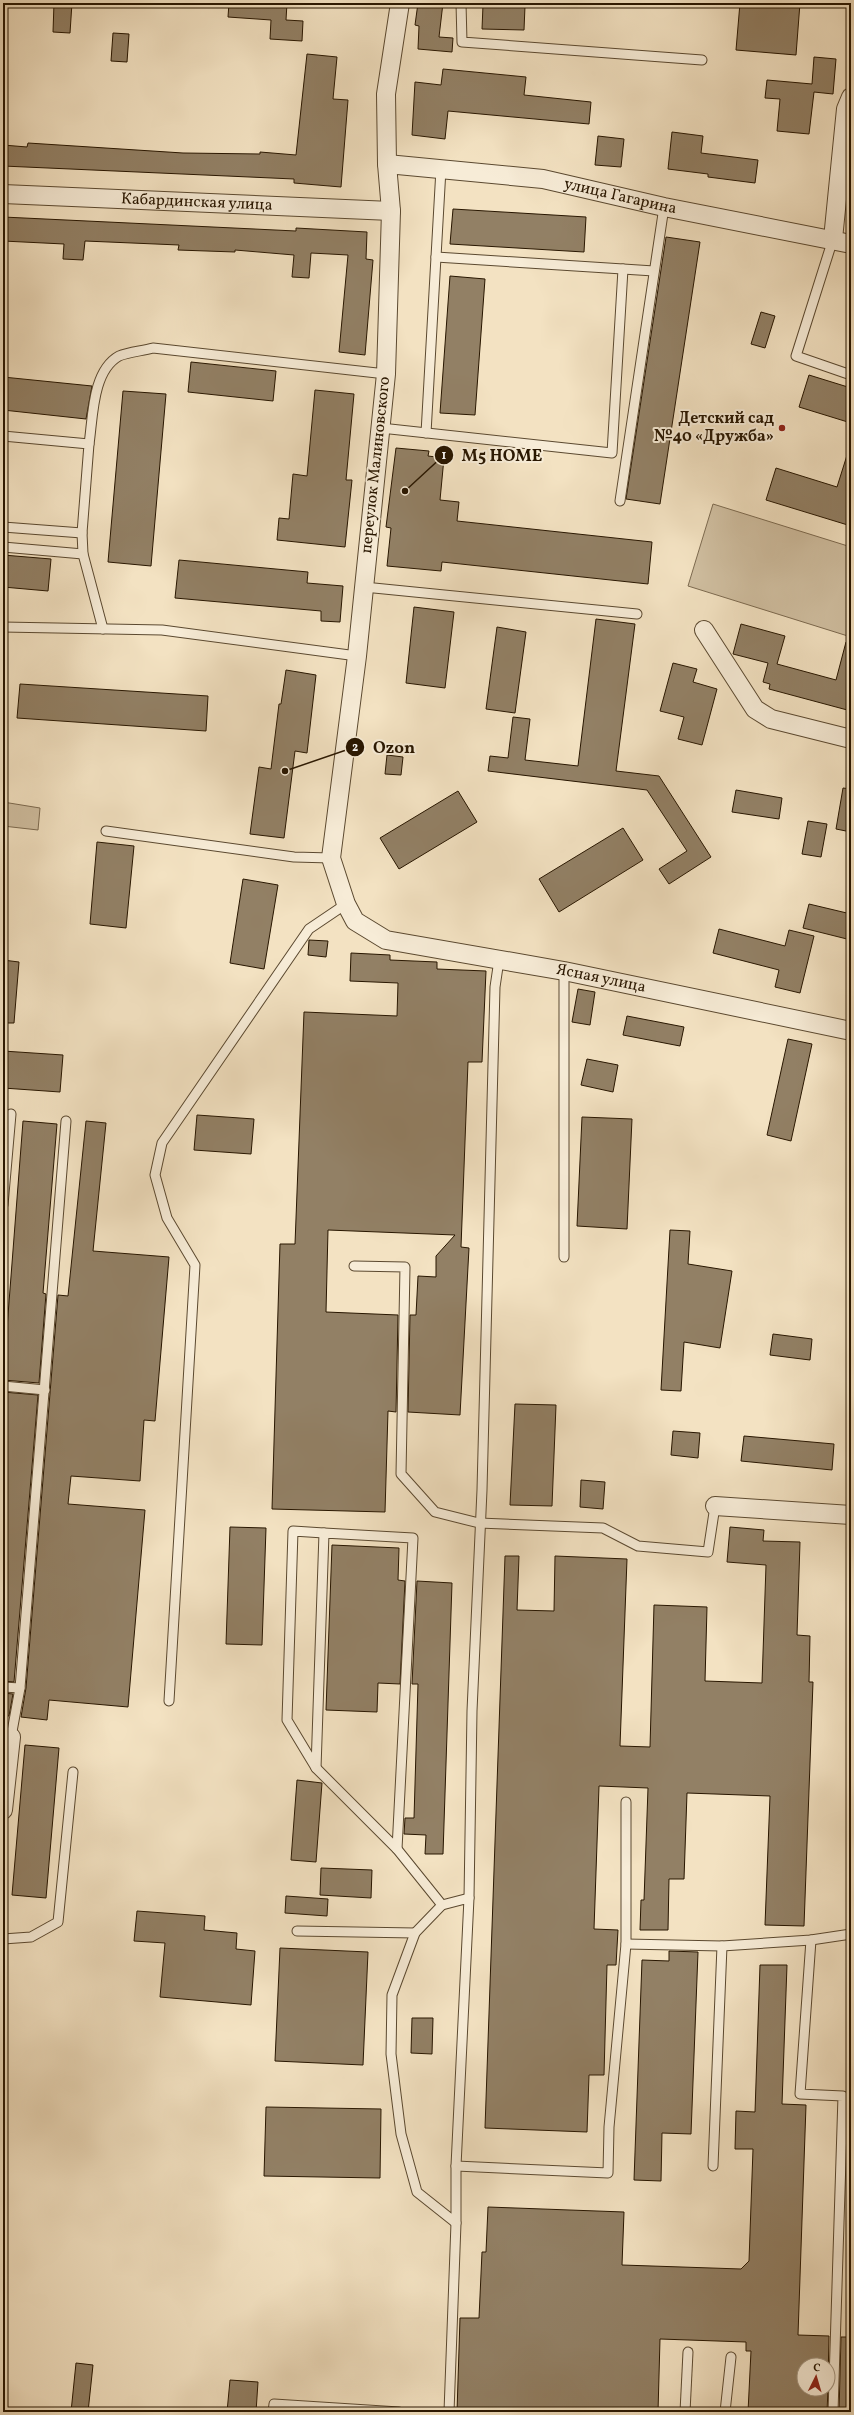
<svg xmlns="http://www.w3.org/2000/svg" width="854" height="2415" font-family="Vollkorn,serif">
<rect width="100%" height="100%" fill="#f3e2c2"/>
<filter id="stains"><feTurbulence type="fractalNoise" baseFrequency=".005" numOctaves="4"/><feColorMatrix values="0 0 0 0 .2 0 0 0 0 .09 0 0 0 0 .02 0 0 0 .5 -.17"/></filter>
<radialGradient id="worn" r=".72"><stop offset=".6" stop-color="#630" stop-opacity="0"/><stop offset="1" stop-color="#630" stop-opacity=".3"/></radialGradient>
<g fill="#d0bfa1" stroke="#7c6a50">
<polygon points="713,504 851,547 851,637 688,586"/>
<polygon points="3,802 40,808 38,830 3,826"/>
</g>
<g fill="#928065" stroke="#281600">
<polygon points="54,3 72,3 70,33 53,32"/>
<polygon points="229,3 287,3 286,20 303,21 302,41 270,39 271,20 228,17"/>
<polygon points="418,3 443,3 439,37 453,38 452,52 418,49 419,26 415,25"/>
<polygon points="740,3 800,3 796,55 736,50"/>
<polygon points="483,5 525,6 524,30 482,29"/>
<polygon points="113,33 129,34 127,62 111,61"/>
<polygon points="307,54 337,57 333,99 348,100 341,187 294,183 294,179 3,166 3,145 27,147 28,143 183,153 260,154 260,152 296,155"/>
<polygon points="814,57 836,59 833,94 814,92 809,134 777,131 780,99 765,98 767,80 812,84"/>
<polygon points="443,69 526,77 524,95 591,102 589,124 448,111 445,139 412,135 415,82 441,85"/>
<polygon points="672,132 703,136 701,153 758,160 755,183 708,177 708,174 668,169"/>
<polygon points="598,136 624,139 621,167 595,165"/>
<polygon points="453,209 586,217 584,252 450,244"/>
<polygon points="3,217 296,231 296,228 367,232 366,259 373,260 365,355 339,352 348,255 311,253 309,278 292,277 294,255 235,250 235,252 178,250 179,245 85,241 83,260 63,259 64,244 3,241"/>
<polygon points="666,237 700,242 660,504 626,499"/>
<polygon points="450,276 485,279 475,415 440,413"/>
<polygon points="761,312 775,316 765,348 751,344"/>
<polygon points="191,362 276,371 273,401 188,392"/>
<polygon points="809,375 851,388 851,423 799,407"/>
<polygon points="3,377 92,386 86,419 3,410"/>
<polygon points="315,390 354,394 346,480 352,480 345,547 277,540 279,518 289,519 293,474 307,476"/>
<polygon points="123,391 166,394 151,566 108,562"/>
<polygon points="396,448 429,451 428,456 444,458 440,500 459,502 457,521 652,542 648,584 442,562 441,571 387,566 391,528 386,527"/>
<polygon points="848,452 851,452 851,526 766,500 776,468 837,487"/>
<polygon points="3,555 51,559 48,591 3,587"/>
<polygon points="179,560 308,572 307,583 343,586 340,622 321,621 321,611 175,598"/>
<polygon points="414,607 454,612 445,688 406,683"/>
<polygon points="596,619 635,624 616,771 659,776 711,857 669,884 659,869 687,851 647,790 488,771 490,756 508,758 513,717 530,719 525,760 578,766"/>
<polygon points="741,624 785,636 777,664 836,680 846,642 851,643 851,711 769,689 770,684 763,682 768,663 733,654"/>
<polygon points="497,627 526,632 515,713 486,709"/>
<polygon points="673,663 697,669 693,682 717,689 702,745 678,739 684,717 660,711"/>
<polygon points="286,670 316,675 307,753 295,751 284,838 250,834 259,767 271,769 279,704 281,704"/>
<polygon points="20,684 208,696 206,731 17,718"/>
<polygon points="387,755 403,757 401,775 385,774"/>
<polygon points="843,788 851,789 851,832 836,829"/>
<polygon points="736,790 782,798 779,819 732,812"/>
<polygon points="458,791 477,822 399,869 380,838"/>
<polygon points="808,821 827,824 821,857 802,854"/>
<polygon points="623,828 643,860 559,912 539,879"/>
<polygon points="97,842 134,846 126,928 90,924"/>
<polygon points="243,879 278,885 264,969 230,963"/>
<polygon points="809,904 851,914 851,940 803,928"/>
<polygon points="719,929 785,946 789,930 814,936 800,993 775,987 779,970 713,953"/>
<polygon points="309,940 328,941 326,957 308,955"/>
<polygon points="351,953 390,955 390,960 437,962 437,969 486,971 482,1062 468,1062 461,1247 469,1248 460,1415 408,1412 410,1315 416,1315 418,1276 436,1277 436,1256 455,1235 328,1230 326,1312 398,1315 396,1412 388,1411 385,1512 272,1509 280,1244 295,1244 304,1012 397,1016 398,983 350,981"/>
<polygon points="3,960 19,962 14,1023 3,1023"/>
<polygon points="578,989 595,992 590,1025 572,1022"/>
<polygon points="627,1016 684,1027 680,1046 623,1035"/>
<polygon points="788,1039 812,1044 791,1141 767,1135"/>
<polygon points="3,1051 63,1055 60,1092 3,1088"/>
<polygon points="587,1059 618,1065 613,1092 581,1085"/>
<polygon points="197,1115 254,1119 251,1154 194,1150"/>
<polygon points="582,1117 632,1119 627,1229 577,1226"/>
<polygon points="23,1121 57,1124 43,1293 46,1294 39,1383 3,1380"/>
<polygon points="86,1121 106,1123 93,1251 169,1257 155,1421 144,1420 140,1481 71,1476 68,1504 145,1510 128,1707 49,1700 47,1720 21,1717 26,1688 58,1295 68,1296"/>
<polygon points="670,1230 690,1231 688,1264 732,1271 720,1348 684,1342 681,1391 661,1390"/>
<polygon points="773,1334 812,1339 810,1360 770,1355"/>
<polygon points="3,1392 38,1395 14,1682 3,1681"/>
<polygon points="515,1404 556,1405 552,1506 510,1505"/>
<polygon points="673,1431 700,1433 698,1458 671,1455"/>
<polygon points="744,1436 834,1444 832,1470 741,1461"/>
<polygon points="581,1480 605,1482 603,1509 580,1507"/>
<polygon points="230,1527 266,1528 262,1645 226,1644"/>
<polygon points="730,1527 764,1530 763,1541 800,1542 797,1635 810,1636 809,1682 813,1682 804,1926 765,1925 770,1796 687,1793 684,1879 669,1879 668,1930 640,1930 641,1900 644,1900 648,1788 599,1786 594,1929 618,1930 616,1965 607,1965 604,2075 589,2075 587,2132 485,2128 505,1556 519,1556 517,1610 554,1611 555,1556 627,1559 620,1746 650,1747 654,1605 707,1607 705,1681 762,1683 766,1565 727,1562"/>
<polygon points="332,1545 399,1548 398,1580 405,1581 400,1684 378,1683 377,1712 326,1710"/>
<polygon points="417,1581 452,1583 443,1854 425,1854 426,1835 404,1834 405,1818 414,1818 418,1684 412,1684"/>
<polygon points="3,1693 13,1694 9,1716 3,1715"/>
<polygon points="25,1745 59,1748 46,1898 12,1895"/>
<polygon points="297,1780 322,1783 316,1862 291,1860"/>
<polygon points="321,1868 372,1870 371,1898 320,1895"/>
<polygon points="286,1896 328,1899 327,1916 285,1913"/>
<polygon points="137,1911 205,1916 204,1930 237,1933 236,1949 255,1951 251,2005 160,1997 165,1943 134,1941"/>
<polygon points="280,1948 368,1952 363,2065 275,2061"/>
<polygon points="669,1951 698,1952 691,2134 662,2133 661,2181 634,2180 642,1960 669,1961"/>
<polygon points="760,1965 787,1965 782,2104 806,2105 798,2335 829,2336 828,2380 828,2365 804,2365 804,2389 828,2389 827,2412 748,2412 751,2351 746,2351 746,2342 660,2339 658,2412 457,2412 460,2318 479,2318 482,2252 486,2252 488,2207 624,2212 622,2265 741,2269 749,2261 753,2149 735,2149 736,2111 755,2112"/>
<polygon points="412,2018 433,2018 432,2054 411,2053"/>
<polygon points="266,2107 381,2109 380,2178 264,2176"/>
<polygon points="841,2337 851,2337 851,2412 839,2412"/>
<polygon points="76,2363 93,2365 88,2412 71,2412"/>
<polygon points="230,2380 258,2382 256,2412 227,2412"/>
</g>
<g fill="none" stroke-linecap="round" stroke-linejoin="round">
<g stroke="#5b4930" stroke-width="11">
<g id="service">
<polyline points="461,3 462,42 702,60"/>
<polyline points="833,239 796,356 851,375"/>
<polyline points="436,257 654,271"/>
<polyline points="381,428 612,453 623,269"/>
<polyline points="426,433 441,169"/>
<polyline points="3,436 89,444 82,533 83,554 103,629"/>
<path d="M89,444c4,-26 3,-73 30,-88 10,-4 23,-5 34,-8l233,26"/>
<polyline points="620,501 664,207"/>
<polyline points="3,527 82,533"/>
<polyline points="3,547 83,554"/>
<polyline points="364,587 637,614"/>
<polyline points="3,627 162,630 357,656"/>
<polyline points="106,831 294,857 331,858"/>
<polyline points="564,971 564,1257"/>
<polyline points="3,1205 11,1114"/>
<polyline points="354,1266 405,1267 401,1474 435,1512 479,1523 603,1528 638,1546 708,1552 715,1506"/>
<polyline points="3,1386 45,1390"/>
<polyline points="324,1533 293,1531 287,1720 316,1768 397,1849 442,1905"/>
<polyline points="3,1687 20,1688"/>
<polyline points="169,1701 195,1265 167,1218 155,1175 162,1143 309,929 346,904"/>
<polyline points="11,1737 20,1688 66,1121"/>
<polyline points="316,1768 324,1533 413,1538 397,1849"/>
<polyline points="469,1898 472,1711 482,1490 495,987 499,960"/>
<polygon points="469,1898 456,2166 456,2223 417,2192 401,2134 391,2054 392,1995 415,1933 442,1905"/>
<polyline points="297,1931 415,1933"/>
<polyline points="3,1939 31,1937 58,1922 73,1772"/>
<polyline points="811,1940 800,2094 843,2096 833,2412"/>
<polyline points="626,1944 722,1946 811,1940 851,1934"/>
<polyline points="456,2166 608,2173 609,2127 626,1944 626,1802"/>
<polyline points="713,2166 722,1946"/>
<polyline points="273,2412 274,2404 399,2412"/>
<polyline points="449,2412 456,2223"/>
<polyline points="685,2412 688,2352"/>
<polyline points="725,2412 731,2357"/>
</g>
</g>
<g stroke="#5b4930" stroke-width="20">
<g id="minor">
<path id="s1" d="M400,3l-14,91 1,70 4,47 -5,163 -29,282 -26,202 15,46 9,17 31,19 178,31 287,60"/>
<path id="s2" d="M387,164l156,15 121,28 187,37"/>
<path id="s3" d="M3,194l388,17"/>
<polyline points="833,239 846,109 851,97"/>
<polyline points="704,630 755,709 771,719 851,739"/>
<polyline points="715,1506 851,1515"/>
<polyline points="3,1810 11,1737"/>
</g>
</g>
<use href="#service" stroke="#f7ecd7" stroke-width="9"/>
<use href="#minor" stroke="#f7ecd7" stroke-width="18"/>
</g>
<circle fill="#8f2418" stroke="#f7ecd7" stroke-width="1.5" cx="782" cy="428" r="4"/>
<g text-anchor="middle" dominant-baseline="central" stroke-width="4" stroke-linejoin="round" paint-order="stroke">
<g font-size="16" fill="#281600" stroke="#f7ecd7">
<text stroke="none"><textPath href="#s2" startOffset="236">улица Гагарина</textPath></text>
<text stroke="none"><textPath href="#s3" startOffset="194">Кабардинская улица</textPath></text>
<text transform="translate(376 465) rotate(-84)">переулок Малиновского</text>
<text stroke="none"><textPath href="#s1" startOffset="1182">Ясная улица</textPath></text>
</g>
<g font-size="16" font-weight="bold" fill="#281600" stroke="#f7ecd7" text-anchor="end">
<text x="774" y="419">Детский сад<tspan x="774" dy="18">№40 «Дружба»</tspan></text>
</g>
</g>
<path fill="none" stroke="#281600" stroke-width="1.5" d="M405 491L444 455M285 771L355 747"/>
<g fill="#281600" stroke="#f7ecd7" stroke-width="1.5">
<circle cx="405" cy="491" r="4"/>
<circle cx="285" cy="771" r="4"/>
<circle cx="444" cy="455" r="10"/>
<circle cx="355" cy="747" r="10"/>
</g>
<g font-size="12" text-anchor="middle" font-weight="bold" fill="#fff">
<text x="444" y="459">1</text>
<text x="355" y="751">2</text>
</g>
<g font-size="17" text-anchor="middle" font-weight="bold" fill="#281600" stroke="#f7ecd7" stroke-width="4" stroke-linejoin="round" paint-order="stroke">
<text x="502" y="461">M5 HOME</text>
<text x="394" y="753">Ozon</text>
</g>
<rect width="854" height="2415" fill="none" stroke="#f3e2c2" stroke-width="16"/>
<rect x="4" y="4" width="846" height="2407" fill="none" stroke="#281600" stroke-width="2"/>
<rect x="8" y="8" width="838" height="2399" fill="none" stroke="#281600"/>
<g transform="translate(816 2377) rotate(5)"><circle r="19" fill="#f7ecd7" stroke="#a49681"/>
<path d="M0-3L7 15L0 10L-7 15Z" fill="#8f2418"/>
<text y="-6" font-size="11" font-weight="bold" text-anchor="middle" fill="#281600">С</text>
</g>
<rect width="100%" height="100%" filter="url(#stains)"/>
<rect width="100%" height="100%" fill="url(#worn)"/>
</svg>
